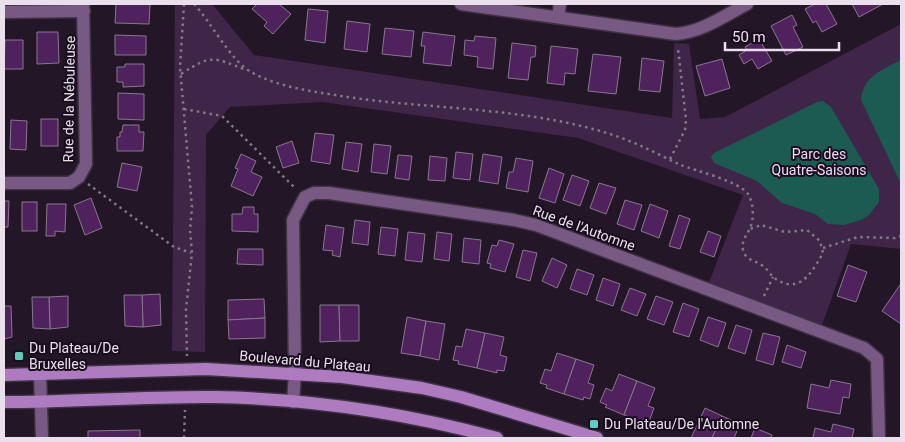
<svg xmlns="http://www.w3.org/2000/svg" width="905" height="442" font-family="Roboto,sans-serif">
<rect width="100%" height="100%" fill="#221627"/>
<polygon fill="#3f2548" points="175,4 212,4 254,55 672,118 674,43 689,44 700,119 725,117 901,24 901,249 851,244 820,331 706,290 743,195 578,138 322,102 230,107 206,135 205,352 172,351"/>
<g fill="#1b5b52">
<path d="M901,60v124l-40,-84c2,-24 21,-30 40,-40z"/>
<polygon points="823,101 831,107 879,189 879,202 869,215 861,220 844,225 828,224 815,214 782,203 757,181 714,163 711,157 714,153 817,102"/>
</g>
<g fill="#4f225d" stroke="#87788d">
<polygon points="116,4 150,4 149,24 115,23"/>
<polygon points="257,4 279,4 291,14 273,34 264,26 267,22 252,9"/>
<polygon points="815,4 826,4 837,24 822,32 816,21 813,23 805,9"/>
<polygon points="852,4 883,4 859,17"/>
<polygon points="308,9 328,11 325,43 305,40"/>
<polygon points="792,15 797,25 793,27 803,47 786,55 771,26"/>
<polygon points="347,21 370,24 367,52 344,49"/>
<polygon points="385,28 414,31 411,57 382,54"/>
<polygon points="37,32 58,32 59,63 37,64"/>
<polygon points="423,32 455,36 451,66 423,63 425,46 421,46"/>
<polygon points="115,35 146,36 146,55 115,55"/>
<polygon points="475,36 496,38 493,69 477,67 478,57 464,55 465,40 474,41"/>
<polygon points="759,39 772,61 758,69 752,59 744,64 739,55 747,50 745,47"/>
<polygon points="5,40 23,40 23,69 4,69"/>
<polygon points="512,43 536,46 535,57 531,57 528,80 508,78"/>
<polygon points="551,46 578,49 575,74 565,73 564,85 547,83"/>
<polygon points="593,54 621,57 616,94 588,91"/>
<polygon points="642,58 664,61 660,92 639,90"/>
<polygon points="722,59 730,88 705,96 696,66"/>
<polygon points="125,64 144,64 144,86 123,87 123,82 117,82 117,67 125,67"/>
<polygon points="118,93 144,94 144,120 118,119"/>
<rect x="41" y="119" width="17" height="27"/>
<polygon points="11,120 27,121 26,150 10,149"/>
<polygon points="123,125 139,125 139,132 144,132 143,151 117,151 117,137 120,137 120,132 122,132"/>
<polygon points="315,133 334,135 330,164 311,161"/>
<polygon points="292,141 299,163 283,168 276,147"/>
<polygon points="346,142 362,144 358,172 342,169"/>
<polygon points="374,144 391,146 387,174 371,172"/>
<polygon points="456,152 473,154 470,180 453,178"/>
<polygon points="241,154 256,161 251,172 262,177 253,196 231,186 238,169 235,168"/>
<polygon points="483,154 502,157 498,184 479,181"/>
<polygon points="398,155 412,156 409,180 395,178"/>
<polygon points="430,156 447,158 445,181 428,180"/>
<polygon points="516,158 533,161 528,192 506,188 509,172 513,172"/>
<polygon points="122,163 142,167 137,191 117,187"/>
<polygon points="549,168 564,174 555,203 539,198"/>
<polygon points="572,175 589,181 580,206 563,200"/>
<polygon points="599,183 616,188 606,214 590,208"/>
<polygon points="91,198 102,228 85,235 74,205"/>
<polygon points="625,200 642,205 634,230 617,224"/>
<polygon points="4,201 9,201 8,227 4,227"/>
<rect x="22" y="202" width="15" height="29"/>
<polygon points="47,204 66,204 65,232 55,231 55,236 46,236"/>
<polygon points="650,204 668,211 659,238 641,231"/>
<polygon points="243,207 254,207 254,214 258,214 258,232 232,231 232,214 242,214"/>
<polygon points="679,215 690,219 680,249 669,246"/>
<polygon points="355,220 370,222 368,245 352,243"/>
<polygon points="326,225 344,228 340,257 332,255 333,251 323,250"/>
<polygon points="381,227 398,229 395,256 378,254"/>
<polygon points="708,231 721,236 714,257 700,252"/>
<polygon points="408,232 425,234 422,262 405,260"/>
<polygon points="437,232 452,234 449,261 434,259"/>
<polygon points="464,238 481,240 479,264 462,262"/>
<polygon points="499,240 514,244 505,272 490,268 491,264 487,263 492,245 497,246"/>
<polygon points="238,249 263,249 263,265 237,264"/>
<polygon points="523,250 537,253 530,281 516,277"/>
<polygon points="552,258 567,265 557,288 542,281"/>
<polygon points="848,265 867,272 856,302 837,296"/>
<polygon points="577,269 594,275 587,295 570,289"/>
<polygon points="603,278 620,284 613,306 596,300"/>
<polygon points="900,285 901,286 901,324 882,311"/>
<polygon points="630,288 646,294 637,316 621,310"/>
<polygon points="160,294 161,325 143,327 142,295"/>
<polygon points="124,295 142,295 143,327 125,326"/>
<polygon points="68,296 68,327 50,329 49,297"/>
<polygon points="656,296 673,302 664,325 647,319"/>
<polygon points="32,297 49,297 50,329 33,328"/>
<polygon points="264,299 265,318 228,320 228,300"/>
<polygon points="683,303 699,309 689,337 673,332"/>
<polygon points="320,305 339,305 340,341 320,342"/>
<polygon points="339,305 359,305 359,341 340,341"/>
<polygon points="4,306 11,306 12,337 4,339"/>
<polygon points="407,317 426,321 420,356 401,353"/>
<polygon points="708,317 726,323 718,347 700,340"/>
<polygon points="265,318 265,338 229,339 228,320"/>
<polygon points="426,321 445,324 439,360 420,356"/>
<polygon points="736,325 752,330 745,354 728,348"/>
<polygon points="466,329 485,333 477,368 458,364 459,361 453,360 456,346 462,347"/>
<polygon points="485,333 504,337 500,355 507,357 504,371 497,370 497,373 477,368"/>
<polygon points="763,333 780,337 773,365 756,360"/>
<polygon points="787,345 806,352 801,368 782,362"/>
<polygon points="557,353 576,359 564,394 546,388 547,385 540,383 545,369 551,371"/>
<polygon points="576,359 594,365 588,383 594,385 590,399 584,397 583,400 564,394"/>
<polygon points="619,374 637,381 624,415 605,407 607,405 600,402 606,388 612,391"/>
<polygon points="831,380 851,384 849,398 843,397 840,414 807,408 811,384 829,388"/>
<polygon points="637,381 655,388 648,406 654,408 649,422 643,419 641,422 624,415"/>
<polygon points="705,408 722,416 712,438 691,438"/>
<polygon points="722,416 740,424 734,438 712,438"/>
<polygon points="833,424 854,429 852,438 813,438 815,428 831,432"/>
<polygon points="755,428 772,435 771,438 751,438"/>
<polygon points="140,430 140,438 88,438 88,431"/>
</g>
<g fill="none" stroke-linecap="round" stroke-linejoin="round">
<g stroke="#3e3243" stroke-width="15">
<g id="minor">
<path d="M461,4l215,30c26,-2 48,-18 71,-30"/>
<polyline points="4,12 84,11"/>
<polyline points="558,17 560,4"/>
<polyline points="4,183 70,183 79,177 86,164 83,4"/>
<polyline points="40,374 42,438"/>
<polyline points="293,402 295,374 293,220 305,197 314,193 329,193 514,220 536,225 864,348 877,359 879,438"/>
</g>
</g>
<g stroke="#3e3243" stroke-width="15">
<g id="secondary">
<polyline points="4,375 206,369 342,377 422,388 461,397 597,438"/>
<path d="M4,402c71,0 141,-6 212,-5 94,2 190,16 281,41"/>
</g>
</g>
<g stroke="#827887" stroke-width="2.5" stroke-dasharray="2.5 4" stroke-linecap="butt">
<polyline points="184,4 180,67 192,207 190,230 192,253 186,309 187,356"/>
<path d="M194,4c17,18 37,57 57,68 27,15 59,19 90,24 95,15 209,10 298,49 14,6 28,14 42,20 15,6 58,16 67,29 6,9 6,25 2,34 -3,8 -9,12 -7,22 3,11 12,10 20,16 4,3 7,8 10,11 26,20 39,-5 50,-24l-3,-12 -13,-11 -22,2 -24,-7 -11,4"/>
<path d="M181,74c31,-20 32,-17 65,-4"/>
<polyline points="184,109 222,116 295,188"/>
<polyline points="670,159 685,130 686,120 678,48"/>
<polyline points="88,184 174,247 191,253"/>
<polyline points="823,248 858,237 895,238 901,236"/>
<polyline points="764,296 773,277"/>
<polyline points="184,438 185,410"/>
</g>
<use href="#minor" stroke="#785984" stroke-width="12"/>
<use href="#secondary" stroke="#ae7bc1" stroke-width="12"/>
</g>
<g fill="#5acebc" stroke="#190d1d" stroke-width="2">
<rect x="14" y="351" width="10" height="10" rx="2.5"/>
<rect x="589" y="419" width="10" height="10" rx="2.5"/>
</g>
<g text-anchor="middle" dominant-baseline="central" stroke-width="4" stroke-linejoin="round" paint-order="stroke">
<g font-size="14" fill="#e9e0ec" stroke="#190d1d">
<text transform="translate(69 99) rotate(-89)">Rue de la Nébuleuse</text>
<text transform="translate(584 228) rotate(20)">Rue de l'Automne</text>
<text transform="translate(305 361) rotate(5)">Boulevard du Plateau</text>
</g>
<g font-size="14" fill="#f2d7fb" stroke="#190d1d">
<text x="819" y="154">Parc des<tspan x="819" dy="16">Quatre-Saisons</tspan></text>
</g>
<g font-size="14" fill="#e9e0ec" stroke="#190d1d" text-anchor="start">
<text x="29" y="348">Du Plateau/De<tspan x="29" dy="16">Bruxelles</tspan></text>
<text x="604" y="424">Du Plateau/De l'Automne</text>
</g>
</g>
<rect width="905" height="442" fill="none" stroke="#e9e0ec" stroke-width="10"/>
<path d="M725 42v8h114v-8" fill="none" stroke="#e9e0ec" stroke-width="2.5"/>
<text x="732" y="42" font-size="15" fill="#e9e0ec" stroke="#190d1d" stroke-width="4" paint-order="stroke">50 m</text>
</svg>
